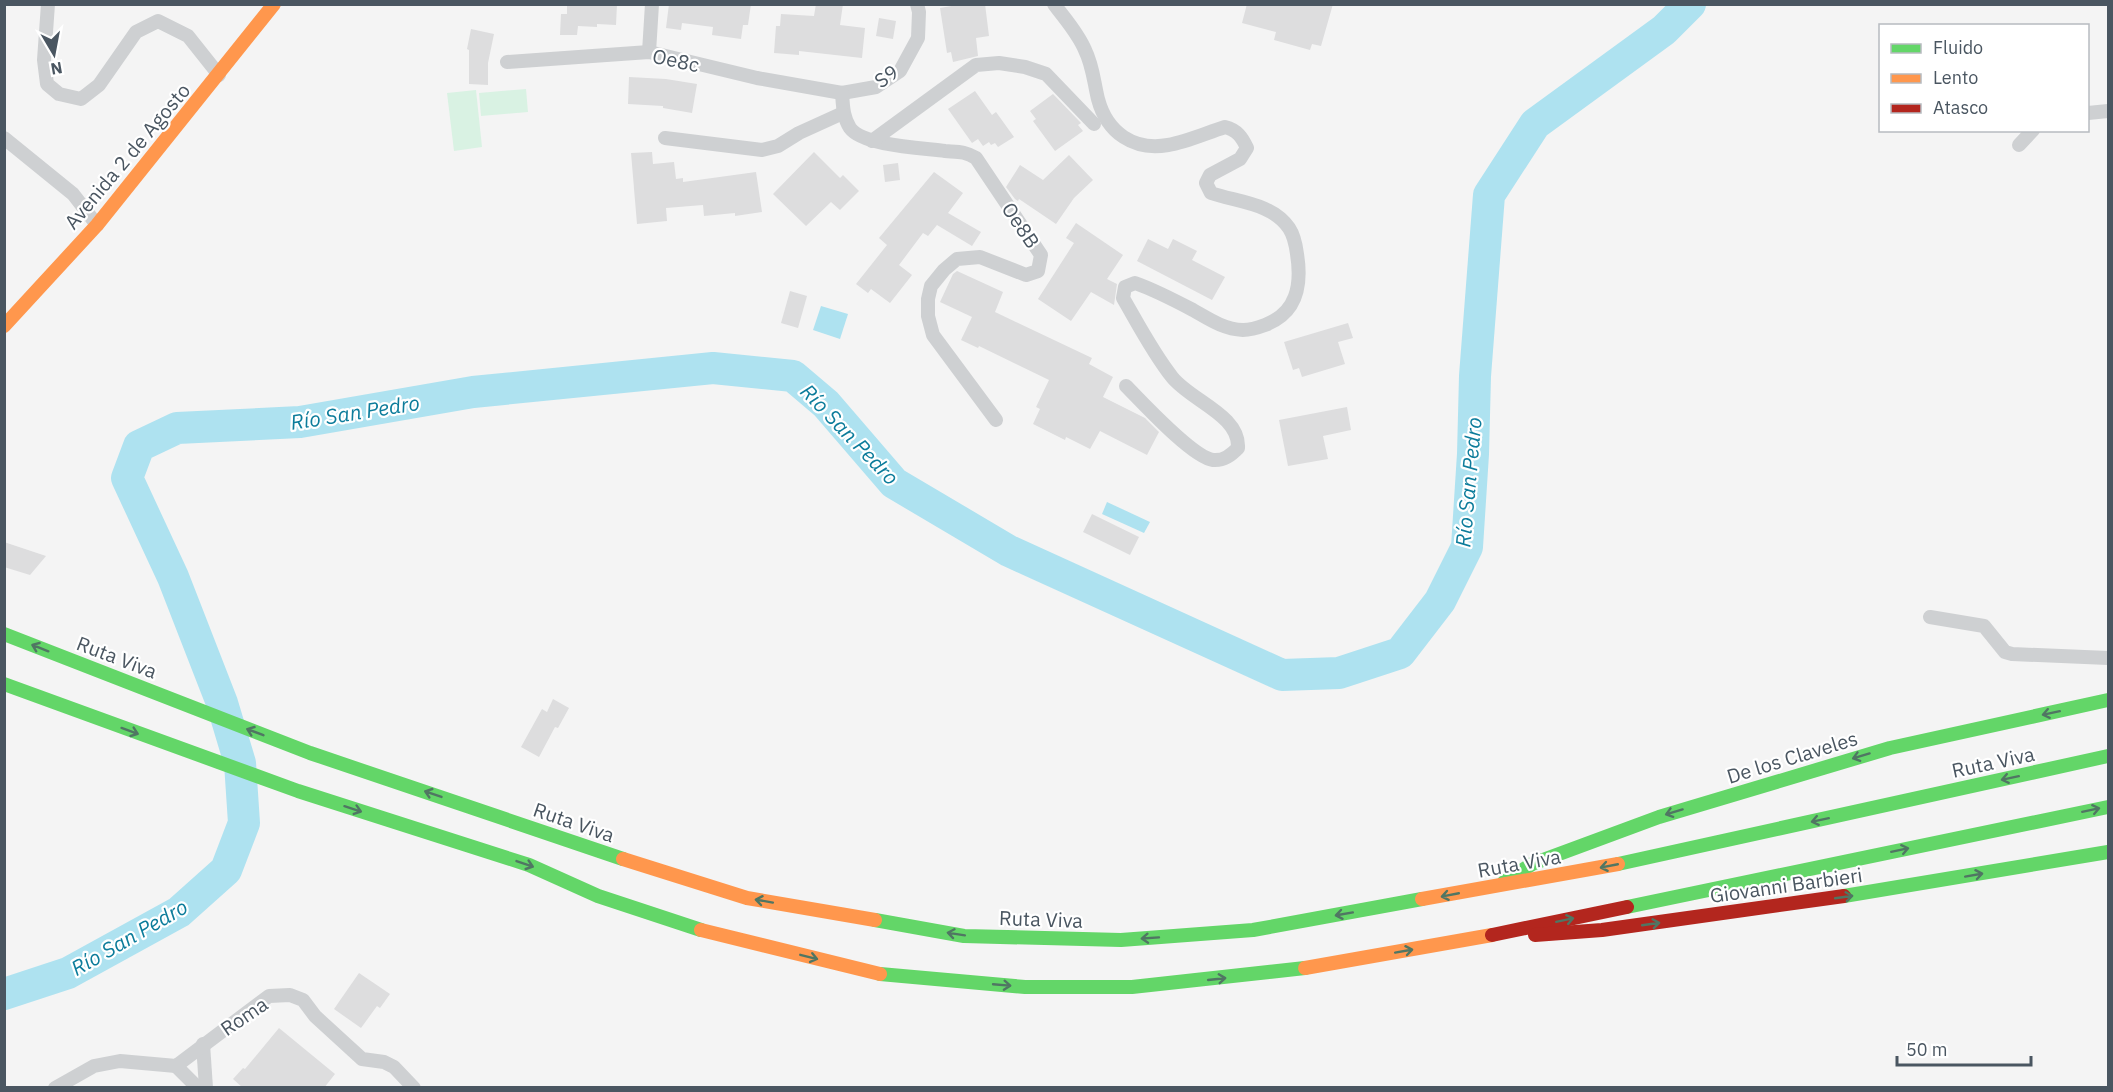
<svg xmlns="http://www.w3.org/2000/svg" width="2113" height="1092" font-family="'IBM Plex Sans',sans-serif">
<rect width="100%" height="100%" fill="#f4f4f4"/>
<g fill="#d9f2e3">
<polygon points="526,89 528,112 481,116 479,93"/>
<polygon points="476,90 482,147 454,151 447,93"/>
</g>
<g fill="#aee2f0">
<polygon points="821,306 848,314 840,339 813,330"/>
<polygon points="1107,502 1150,522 1144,533 1102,514"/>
</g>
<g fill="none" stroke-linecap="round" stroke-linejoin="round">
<polyline stroke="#aee2f0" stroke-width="32" points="4,994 68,973 179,912 226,870 244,823 240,763 222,703 173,577 127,478 139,446 177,428 300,422 473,392 713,368 793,376 826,404 894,483 1009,551 1282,675 1339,673 1400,653 1440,601 1467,547 1473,454 1475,376 1489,195 1535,124 1664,30 1690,4"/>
</g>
<g fill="#ddddde">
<polygon points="567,4 617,4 616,25 597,24 597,27 578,26 577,35 560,35 561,14 567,14"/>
<polygon points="669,4 751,4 748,25 743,25 741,39 712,35 713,27 682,23 681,30 666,28"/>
<polygon points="816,4 843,4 840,25 865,28 862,58 799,51 799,55 774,53 776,26 780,26 781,14 814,16"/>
<polygon points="963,4 985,4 989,36 976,38 978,56 953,62 951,52 947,53 940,8"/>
<polygon points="1247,4 1333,4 1321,46 1312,44 1310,50 1274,40 1276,32 1242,23"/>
<polygon points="879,18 896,21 893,39 876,36"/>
<polygon points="471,29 494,34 488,63 488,85 469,84 469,50 467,49"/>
<polygon points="629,77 666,79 697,84 692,113 663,108 663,106 628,104"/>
<polygon points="975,91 992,115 996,112 1014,137 998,147 995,143 991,145 989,142 983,146 978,139 972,143 948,109"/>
<polygon points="1053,94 1081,123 1078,125 1083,131 1055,151 1033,121 1036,119 1030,111"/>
<polygon points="652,152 653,164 674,162 676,179 683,178 683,182 756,172 762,212 735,216 735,213 704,216 703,205 666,208 667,221 637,224 631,153"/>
<polygon points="814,152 840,178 843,175 859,191 840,210 831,202 806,226 773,194"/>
<polygon points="1069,155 1093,180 1074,198 1056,224 1019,199 1018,201 1015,199 1006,187 1020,165 1043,180"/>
<polygon points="898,163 900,180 885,182 883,165"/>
<polygon points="934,172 963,193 948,213 981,232 972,246 937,225 928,236 923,233 899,265 912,275 890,303 871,289 868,293 856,284 887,245 879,238"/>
<polygon points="1076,223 1123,255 1107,279 1117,284 1114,305 1091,292 1071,321 1038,299 1074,243 1066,238"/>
<polygon points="1148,239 1168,249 1173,239 1197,251 1192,260 1225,277 1212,300 1137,261"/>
<polygon points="957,271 1003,292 995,312 1092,358 1089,364 1113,377 1103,397 1145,418 1159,432 1147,455 1100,431 1090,449 1066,437 1065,440 1033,424 1040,409 1036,407 1049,380 979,346 978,348 961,340 972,317 940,302 953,274"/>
<polygon points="790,291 807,296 798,328 781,323"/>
<polygon points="1348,323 1353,338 1338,342 1345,364 1302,377 1299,368 1293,370 1284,342"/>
<polygon points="1347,407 1351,430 1323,436 1328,459 1288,466 1279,420"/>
<polygon points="1092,514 1139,537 1130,555 1083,532"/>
<polygon points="4,542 46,556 30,575 4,567"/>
<polygon points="553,699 569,708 558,728 555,727 539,757 521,747 542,709 547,712"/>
<polygon points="359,973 390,994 380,1008 377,1006 361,1028 334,1009"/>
<polygon points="279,1028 335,1074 324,1088 243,1088 233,1079 243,1068 245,1069"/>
</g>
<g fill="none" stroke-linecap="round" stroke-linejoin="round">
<g stroke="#ced0d2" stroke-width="14">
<polyline points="48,4 44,60 47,84 59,94 81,99 99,85 136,32 158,21 188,36 219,75"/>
<path d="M1054,4c11,15 24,29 31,46 8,16 9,33 13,49 9,34 36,52 70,46 19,-3 38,-12 57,-18 12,3 17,10 22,21l-7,11 -30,16 -4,8 5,10c26,9 61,10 78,35 4,6 7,18 8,26 5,31 0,59 -32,71 -8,3 -15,5 -22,5 -20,-1 -34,-11 -50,-20 -19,-10 -38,-20 -58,-27l-10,4 -2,11c15,26 30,55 49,79 19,24 68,38 66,71 -7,7 -14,13 -25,12 -21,-3 -70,-57 -87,-74"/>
<polyline points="649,52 652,4"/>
<polyline points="507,62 649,52 757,78 842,93 876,87 900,71 918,38 919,12 917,4"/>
<path d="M842,93c1,13 1,24 8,35 13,18 73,20 95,23 12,1 20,0 31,7l65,97 -3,16 -12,4 -46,-18 -23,2 -13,11 -13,16 -3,13v17l5,19 63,85"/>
<polyline points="2088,113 2108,111"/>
<polyline points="4,138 73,194 97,225"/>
<polyline points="665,138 762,150 778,146 799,133 843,113"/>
<polyline points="872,141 976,65 999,63 1025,67 1046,74 1094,124"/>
<polyline points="2019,145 2033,130"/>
<polyline points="1930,617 1984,626 2005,652 2012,654 2108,658"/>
<polyline points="203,1044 206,1088"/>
<polyline points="176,1066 198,1088"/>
<polyline points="55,1088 94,1066 120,1061 176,1066 269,996 290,995 303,1000 315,1016 362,1059 384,1062 394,1067 414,1088"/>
</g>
<g stroke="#63d668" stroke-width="14">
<polyline points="4,634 310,753 623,859"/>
<polyline points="4,684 298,791 529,865 598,896 701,930"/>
<polyline points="1618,864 2108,756"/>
<polyline points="1504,882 1532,864 1659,817 1890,748 2108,700"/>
<polyline points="1844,896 2108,852"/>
<polyline points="1627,907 2108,807"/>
<polyline points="875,920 964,936 1121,940 1253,930 1422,899"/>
<polyline points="880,974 1025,987 1132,987 1305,968"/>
</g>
<g stroke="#ff974d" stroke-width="14">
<polyline points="4,326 97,225 274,4"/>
<polyline points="623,859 747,898 875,920"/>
<polyline points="1422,899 1618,864"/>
<polyline points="701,930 880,974"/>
<polyline points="1305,968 1492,935"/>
</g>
<g stroke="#b3261e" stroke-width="14">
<polyline points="1492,935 1627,907"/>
<polyline points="1535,935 1602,930 1844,896"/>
</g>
</g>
<defs><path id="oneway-shaft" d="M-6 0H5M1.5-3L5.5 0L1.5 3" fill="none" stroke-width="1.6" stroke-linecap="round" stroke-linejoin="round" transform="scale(1.5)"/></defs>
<g stroke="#507663">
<use href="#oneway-shaft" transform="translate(40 648) rotate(-158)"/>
<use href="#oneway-shaft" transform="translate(2051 713) rotate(168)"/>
<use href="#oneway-shaft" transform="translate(130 731) rotate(20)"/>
<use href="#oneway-shaft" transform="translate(255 732) rotate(-159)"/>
<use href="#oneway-shaft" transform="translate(1861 756) rotate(163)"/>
<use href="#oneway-shaft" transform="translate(2010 778) rotate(168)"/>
<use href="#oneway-shaft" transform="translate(433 794) rotate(-161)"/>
<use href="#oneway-shaft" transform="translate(353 809) rotate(18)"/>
<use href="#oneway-shaft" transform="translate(2091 810) rotate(-12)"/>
<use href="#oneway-shaft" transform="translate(1674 812) rotate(163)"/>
<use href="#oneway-shaft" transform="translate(1820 820) rotate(168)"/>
<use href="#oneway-shaft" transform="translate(1900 850) rotate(-12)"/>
<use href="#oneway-shaft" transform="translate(525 864) rotate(19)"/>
<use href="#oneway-shaft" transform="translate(1609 866) rotate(169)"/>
<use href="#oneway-shaft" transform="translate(1974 875) rotate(-10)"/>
<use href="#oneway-shaft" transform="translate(1450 895) rotate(169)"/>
<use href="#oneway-shaft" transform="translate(1844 897) rotate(-8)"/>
<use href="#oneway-shaft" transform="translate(764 901) rotate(-170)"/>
<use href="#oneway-shaft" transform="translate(1344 914) rotate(170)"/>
<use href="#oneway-shaft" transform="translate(1565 920) rotate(-12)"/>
<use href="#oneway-shaft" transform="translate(1651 924) rotate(-8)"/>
<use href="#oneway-shaft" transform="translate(956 934) rotate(-171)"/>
<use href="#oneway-shaft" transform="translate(1150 938) rotate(176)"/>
<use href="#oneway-shaft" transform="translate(1404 951) rotate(-10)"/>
<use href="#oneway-shaft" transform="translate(809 957) rotate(14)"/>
<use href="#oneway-shaft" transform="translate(1217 979) rotate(-6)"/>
<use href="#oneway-shaft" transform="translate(1002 985) rotate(5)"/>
</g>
<g text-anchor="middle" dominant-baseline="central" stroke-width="4.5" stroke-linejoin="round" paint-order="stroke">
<g font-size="20" fill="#4a5661" stroke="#fff">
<text transform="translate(676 60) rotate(12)">Oe8c</text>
<text transform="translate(886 76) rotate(-35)">S9</text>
<text transform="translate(127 156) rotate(-50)">Avenida 2 de Agosto</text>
<text transform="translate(1021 225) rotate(56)">Oe8B</text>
<text transform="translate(117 657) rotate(21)">Ruta Viva</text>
<text transform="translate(1792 757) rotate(-17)">De los Claveles</text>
<text transform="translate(1993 762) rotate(-12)">Ruta Viva</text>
<text transform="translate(574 822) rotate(19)">Ruta Viva</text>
<text transform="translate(1519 863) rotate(-10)">Ruta Viva</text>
<text transform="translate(1786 885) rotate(-8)">Giovanni Barbieri</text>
<text transform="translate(1041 919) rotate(2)">Ruta Viva</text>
<text transform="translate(244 1016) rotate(-34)">Roma</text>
</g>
<g font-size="21" font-style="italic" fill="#0c7c9b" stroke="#fff">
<text transform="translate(355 412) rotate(-9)">Río San Pedro</text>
<text transform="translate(850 434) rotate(46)">Río San Pedro</text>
<text transform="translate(1468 482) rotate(-85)">Río San Pedro</text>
<text transform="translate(129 937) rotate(-30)">Río San Pedro</text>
</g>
</g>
<rect width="2113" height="1092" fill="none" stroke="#4a5661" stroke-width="12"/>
<rect x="1879" y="24" width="210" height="108" fill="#ffffff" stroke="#b7bbc0" stroke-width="1.5"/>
<rect x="1891" y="44" width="30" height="9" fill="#63d668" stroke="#b7bbc0" stroke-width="1.5"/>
<text x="1933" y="54" font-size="18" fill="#4a5661">Fluido</text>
<rect x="1891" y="74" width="30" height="9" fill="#ff974d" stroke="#b7bbc0" stroke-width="1.5"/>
<text x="1933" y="84" font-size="18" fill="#4a5661">Lento</text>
<rect x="1891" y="104" width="30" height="9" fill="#b3261e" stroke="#b7bbc0" stroke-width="1.5"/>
<text x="1933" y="114" font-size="18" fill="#4a5661">Atasco</text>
<g transform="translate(54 54) rotate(170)" stroke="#ffffff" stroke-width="4.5" paint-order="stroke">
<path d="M0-4.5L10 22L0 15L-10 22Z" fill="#4a5661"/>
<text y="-9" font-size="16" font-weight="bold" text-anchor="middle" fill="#4a5661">N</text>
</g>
<path d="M1897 1056v9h134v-9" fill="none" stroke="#4a5661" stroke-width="3"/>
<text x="1906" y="1056" font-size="18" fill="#4a5661" stroke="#ffffff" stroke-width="4.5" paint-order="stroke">50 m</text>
</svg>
